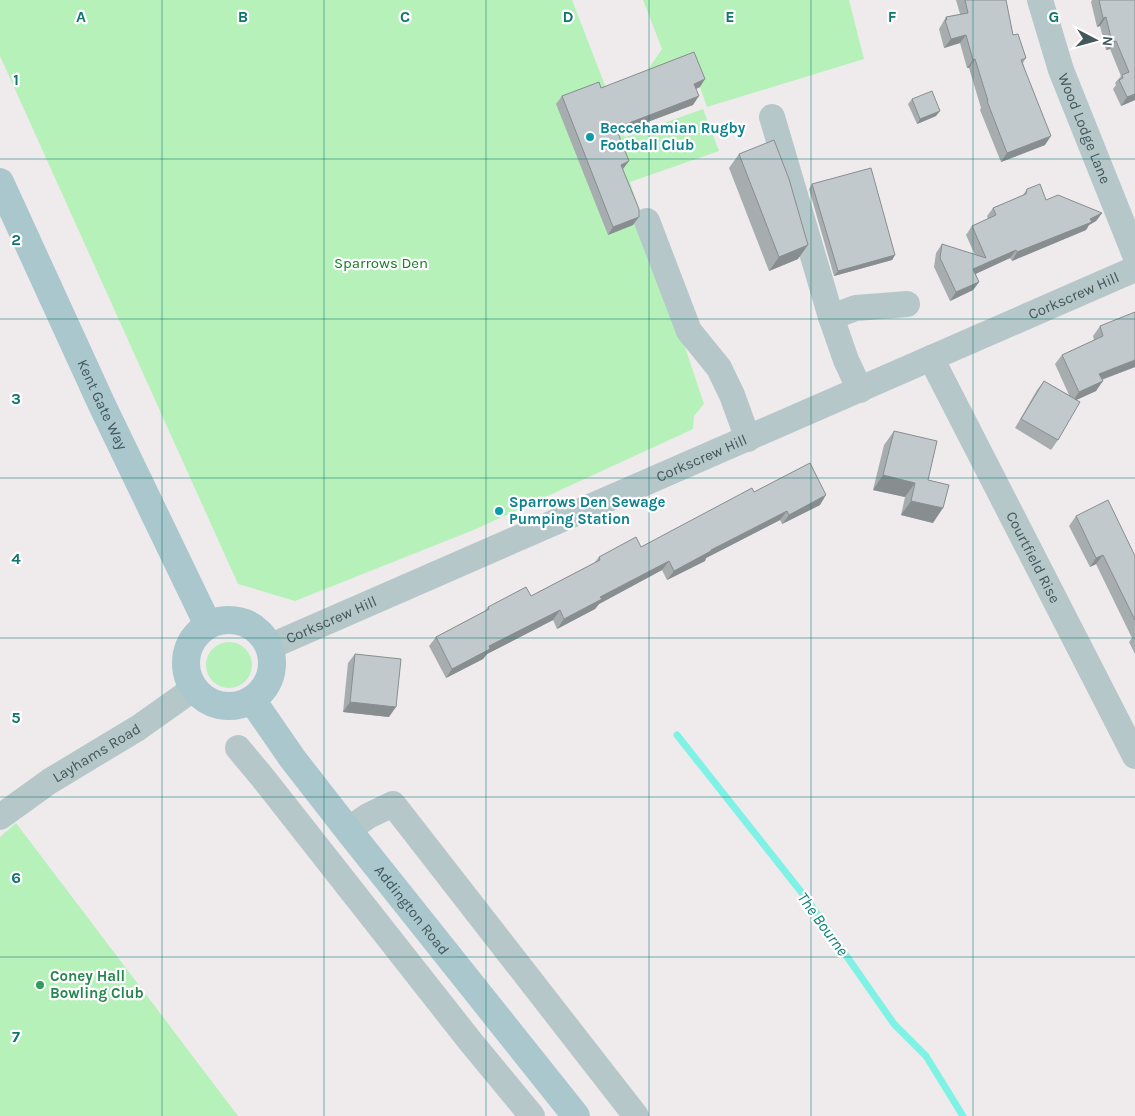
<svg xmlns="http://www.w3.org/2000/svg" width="1135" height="1116" font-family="Karla,sans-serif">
<rect width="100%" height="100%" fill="#efebed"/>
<g fill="#b6f1ba">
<polygon points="0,0 572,0 625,137 703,109 719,151 630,182 704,404 694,416 693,429 476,529 295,601 238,584 0,56"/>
<polygon points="643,0 849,0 864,59 707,107 700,87 652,74 649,68 662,49"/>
<circle cx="229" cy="665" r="23"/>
<polygon points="16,823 238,1116 0,1116 0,837"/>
</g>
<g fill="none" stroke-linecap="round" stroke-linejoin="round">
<polyline stroke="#80f1e5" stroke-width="7" points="677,735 806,898 894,1024 926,1056 963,1116"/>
<g stroke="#b6c7ca" stroke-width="26">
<path id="s1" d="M1040,0l21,70 74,185"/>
<polyline points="772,117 831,317 846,360 860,390"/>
<polyline points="647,221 689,331 719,368 732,395 748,439"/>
<polyline points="831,317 856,308 907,304"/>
<path id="s2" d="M931,358l204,398"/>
<path id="s3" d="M269,647l866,-378"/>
<polyline points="238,748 263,778 470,1041 532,1116"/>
<path id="s4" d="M0,817l50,-36 88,-53 55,-39"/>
<polyline points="348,830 368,816 393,804 636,1116"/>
</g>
<g stroke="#a9c7cd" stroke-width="28">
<path id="s5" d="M0,182l102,223 106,220"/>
<circle cx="229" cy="663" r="43"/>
<path id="s6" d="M252,700l40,58 56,72 228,286"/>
</g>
</g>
<g fill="#a7adaf">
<polygon points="956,0 1006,0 1013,35 1026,58 1023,63 1045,145 1001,162 980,110 981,108 969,68 967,68 960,43 944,48 939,29 946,17 960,14"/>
<polygon points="1092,0 1135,0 1135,100 1121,106 1113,89 1116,85 1115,83 1121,76 1110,49 1106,50 1100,26 1097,27 1091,2"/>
<polygon points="700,87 696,89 693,105 618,133 623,169 633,225 608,235 556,104 562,96 601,88"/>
<polygon points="912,99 936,116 917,124 908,104"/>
<polygon points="739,154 798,259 769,271 729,168"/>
<polygon points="812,184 895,255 892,260 834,276 809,189"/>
<polygon points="1027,189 1046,200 1102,213 1096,221 1089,225 1086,230 1012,261 1010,258 975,274 979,282 973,290 950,301 934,267 936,253 942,244 975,255 966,235 972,226 988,219 987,216 993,208 1023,195"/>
<polygon points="1100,326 1135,367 1102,380 1096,391 1076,400 1058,440 1051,450 1015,428 1037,390 1044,381 1069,395 1055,364 1062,355 1094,340 1093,336"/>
<polygon points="894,431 928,480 933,523 901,515 905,497 873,490 884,445"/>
<polygon points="754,492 820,505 782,524 780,520 706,558 705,561 667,580 662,570 599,604 595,609 557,629 553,620 487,654 483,659 446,678 429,646 436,637 485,611 488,607 531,596 594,563 599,557 641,547"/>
<polygon points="1076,516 1135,556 1135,654 1129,642 1132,638 1096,564 1090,567 1069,526"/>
<polygon points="355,654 389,717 343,712 348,663"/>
</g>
<g fill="#888d8f">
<polygon points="1106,17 1100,26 1097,27 1103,18"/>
<polygon points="966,35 960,43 944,48 951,39"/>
<polygon points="1116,41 1110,49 1106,50 1112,42"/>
<polygon points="975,59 969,68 967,68 973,60"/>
<polygon points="705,79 700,87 688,92 694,84"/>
<polygon points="1135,94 1135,100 1121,106 1127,97"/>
<polygon points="699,96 693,105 610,136 616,128"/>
<polygon points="940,111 936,116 917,124 920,119"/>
<polygon points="1051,136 1045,145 1001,162 1007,153"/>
<polygon points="629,161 623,169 621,165"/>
<polygon points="1102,213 1096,221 1089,225 1086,230 1012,261 1017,252"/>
<polygon points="639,217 633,225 608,235 613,227"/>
<polygon points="808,245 798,259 769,271 779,257"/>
<polygon points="1016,250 1010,258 967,278 973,269"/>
<polygon points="895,255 892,260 834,276 838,271"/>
<polygon points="979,282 973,290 950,301 956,292"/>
<polygon points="1135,360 1135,367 1092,383 1099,374"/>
<polygon points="1103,381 1096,391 1072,402 1079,392"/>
<polygon points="883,475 915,483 905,497 873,490"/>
<polygon points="826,495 820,505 782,524 789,515"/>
<polygon points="911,501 943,508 933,523 901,515"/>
<polygon points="787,511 780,520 706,558 705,561 667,580 674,571 711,550"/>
<polygon points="1103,555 1096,564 1090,567 1096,558"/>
<polygon points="669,561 662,570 599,604 595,609 557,629 564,619 600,597"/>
<polygon points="560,610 553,620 487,654 483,659 446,678 452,669 489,646"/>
<polygon points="350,702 396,707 389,717 343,712"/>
</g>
<g fill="#c2c9cc" stroke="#888d8f">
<polygon points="965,0 1006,0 1013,35 1018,34 1026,58 1021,60 1051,136 1007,153 987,101 988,101 975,59 973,60 966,35 951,39 945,20 947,20 946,17 968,13"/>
<polygon points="1099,0 1135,0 1135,94 1127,97 1119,80 1123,78 1122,75 1129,72 1116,41 1112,42 1106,17 1103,18"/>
<polygon points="694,52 705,79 694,84 699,96 616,128 629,161 621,165 639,209 639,217 613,227 562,96 599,82 601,88"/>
<polygon points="932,91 940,111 920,119 912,99"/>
<polygon points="774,140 789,179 808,245 779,257 739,154"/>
<polygon points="871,168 895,255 838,271 812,184"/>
<polygon points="1040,184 1046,200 1058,195 1102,213 1090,219 1092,222 1017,252 1016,250 973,269 979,282 956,292 940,258 942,244 986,258 972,226 996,215 993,208 1026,194 1027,189"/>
<polygon points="1135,312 1135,360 1099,374 1103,381 1079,392 1062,355 1103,336 1100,326"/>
<polygon points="1044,381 1080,402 1058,440 1021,419"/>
<polygon points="894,431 937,441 928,480 949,485 943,508 911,501 915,483 883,475"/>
<polygon points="810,463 826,495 789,515 787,511 711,550 711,551 674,571 669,561 600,597 602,599 564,619 560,610 489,646 490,649 452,669 436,637 489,609 488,607 526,587 531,596 600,560 599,557 636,537 641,547 752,488 754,492"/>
<polygon points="1108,500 1135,556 1135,620 1103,555 1096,558 1076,516"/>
<polygon points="355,654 401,659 396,707 350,702"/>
</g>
<path fill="none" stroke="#0f766e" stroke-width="1" stroke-opacity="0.55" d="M162,0v1116M324,0v1116M486,0v1116M649,0v1116M811,0v1116M973,0v1116M0,159h1135M0,319h1135M0,478h1135M0,638h1135M0,797h1135M0,957h1135"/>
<g fill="#0f9aa8" stroke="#fff" stroke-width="2">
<circle cx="590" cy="137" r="5"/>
<circle cx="499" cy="511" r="5"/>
</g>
<circle fill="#2e9e5b" stroke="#fff" stroke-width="2" cx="40" cy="985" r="5"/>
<g text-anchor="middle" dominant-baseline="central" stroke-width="4.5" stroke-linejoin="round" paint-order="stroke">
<g font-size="15" font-weight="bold" fill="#0d838f" stroke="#fff" text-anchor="start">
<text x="600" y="128">Beccehamian Rugby<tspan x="600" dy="17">Football Club</tspan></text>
<text x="509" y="502">Sparrows Den Sewage<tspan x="509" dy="17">Pumping Station</tspan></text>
</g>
<g font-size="15" fill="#43575a" stroke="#fff">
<text stroke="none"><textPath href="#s1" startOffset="136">Wood Lodge Lane</textPath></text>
<text stroke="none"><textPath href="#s3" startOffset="878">Corkscrew Hill</textPath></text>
<text stroke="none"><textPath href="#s5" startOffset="245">Kent Gate Way</textPath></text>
<text stroke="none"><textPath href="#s3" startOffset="472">Corkscrew Hill</textPath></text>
<text stroke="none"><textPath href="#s2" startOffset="224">Courtfield Rise</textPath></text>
<text stroke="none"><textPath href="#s3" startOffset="68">Corkscrew Hill</textPath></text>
<text stroke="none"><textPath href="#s4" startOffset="116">Layhams Road</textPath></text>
<text stroke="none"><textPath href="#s6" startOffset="264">Addington Road</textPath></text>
</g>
<g font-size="15" fill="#117f25" stroke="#fff">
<text x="381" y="263">Sparrows Den</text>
</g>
<g font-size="15" font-weight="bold" fill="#27864d" stroke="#fff" text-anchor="start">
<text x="50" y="976">Coney Hall<tspan x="50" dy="17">Bowling Club</tspan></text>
</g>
<g font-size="16" font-style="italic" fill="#087e72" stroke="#fff">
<text transform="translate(823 924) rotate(54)">The Bourne</text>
</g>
</g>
<g font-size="16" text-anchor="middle" font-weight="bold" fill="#0f766e" stroke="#fff" stroke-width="4.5" stroke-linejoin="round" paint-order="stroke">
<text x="81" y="22">A</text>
<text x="243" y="22">B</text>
<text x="405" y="22">C</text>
<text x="568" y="22">D</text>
<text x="730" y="22">E</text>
<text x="892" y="22">F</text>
<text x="1054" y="22">G</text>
<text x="16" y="85">1</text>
<text x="16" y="245">2</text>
<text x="16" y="404">3</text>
<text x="16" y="564">4</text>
<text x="16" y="723">5</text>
<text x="16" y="883">6</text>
<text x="16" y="1042">7</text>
</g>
<g transform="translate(1095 40) rotate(96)" stroke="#ffffff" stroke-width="4" paint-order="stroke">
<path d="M0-4L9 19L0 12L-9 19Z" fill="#43575a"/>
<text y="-8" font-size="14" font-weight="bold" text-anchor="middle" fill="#43575a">N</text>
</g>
</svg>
